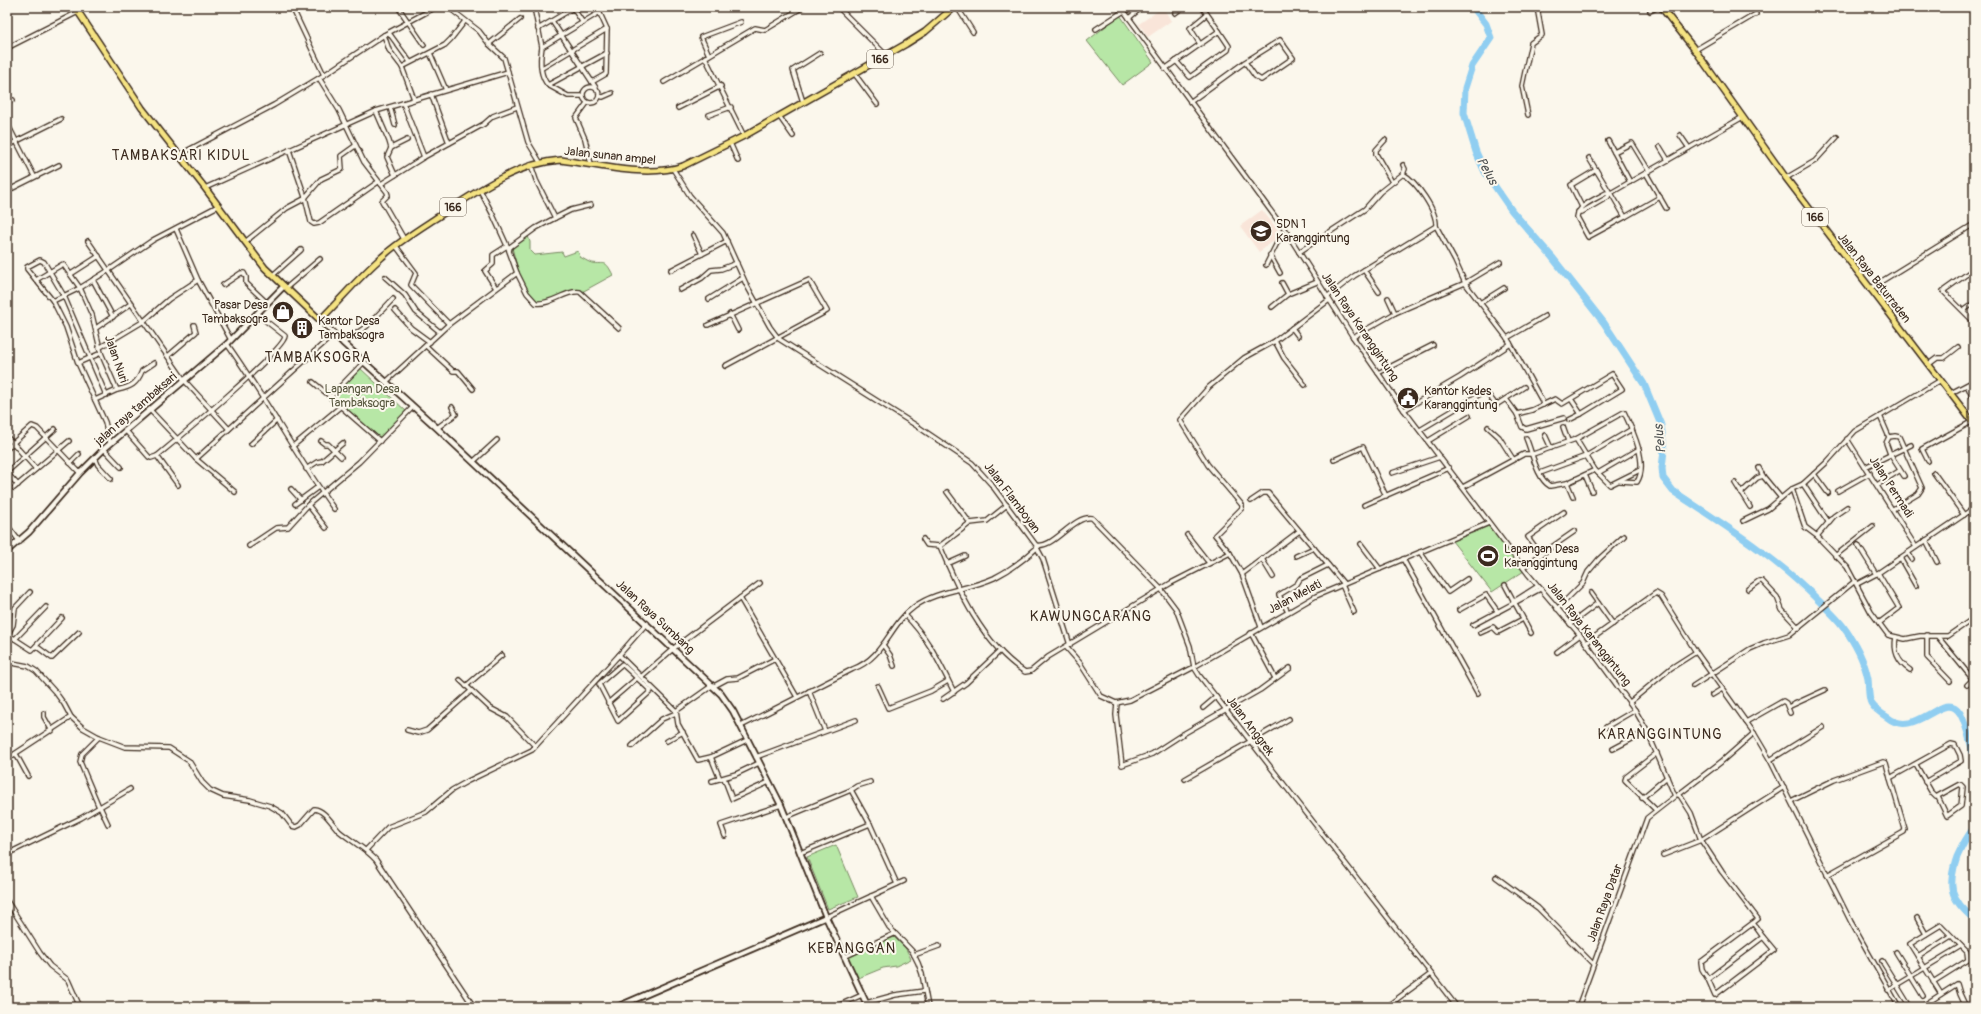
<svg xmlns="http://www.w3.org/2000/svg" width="1981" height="1014" font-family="Pangolin,sans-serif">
<rect width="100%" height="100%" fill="#fbf7ec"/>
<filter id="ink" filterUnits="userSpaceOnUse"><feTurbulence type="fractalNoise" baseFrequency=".025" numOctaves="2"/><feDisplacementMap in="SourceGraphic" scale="8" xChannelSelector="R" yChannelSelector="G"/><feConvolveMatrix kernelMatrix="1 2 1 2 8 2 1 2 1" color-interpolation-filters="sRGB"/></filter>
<g filter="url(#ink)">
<g fill="#f9e5d9">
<polygon points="1163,7 1171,21 1148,37 1139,24"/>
<polygon points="1262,210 1282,235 1259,252 1240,226"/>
</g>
<g fill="#b7e7a6" stroke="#798862">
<polygon points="1120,15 1153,62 1122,85 1087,41"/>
<path d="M528,236l2,6v8l5,5 27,-3 2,4 14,-5 2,6c4,2 8,5 12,6 14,2 13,-4 21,12l-31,17 -9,-2 -32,13 -8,-3 -14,-27 -7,-25z"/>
<polygon points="360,368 407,412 381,437 378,437 333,398 334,394"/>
<polygon points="1489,526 1524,571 1492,592 1452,541"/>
<polygon points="836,845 858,897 828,909 807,857"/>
<polygon points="894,937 906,949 911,959 896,966 883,968 856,979 847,958"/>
</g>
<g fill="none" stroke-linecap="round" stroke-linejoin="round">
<g stroke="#90cef1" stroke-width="7">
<path d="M1473,7l13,17 5,14 -19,28 -7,22 -1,25 12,39 9,20 27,39 40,46 52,66 40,61 17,41 3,25 -2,18 1,10 10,13c51,34 103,66 146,110 7,7 16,15 23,24 12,16 22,34 26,54 1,7 0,18 3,24 3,5 11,11 16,14 29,24 57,-29 73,-4 7,12 10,29 14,43"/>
<path d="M1974,828c-8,9 -12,18 -17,29 -10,29 -7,42 17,62"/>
</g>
<g stroke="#3b2a1e" stroke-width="6">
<g id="street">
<polyline points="292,7 324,75"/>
<polyline points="398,7 424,45"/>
<polyline points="448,7 479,31 489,44 504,58 528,142 540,162"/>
<polyline points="534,7 542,47"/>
<polyline points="838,7 886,55"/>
<polyline points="957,7 973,32"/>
<polyline points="1121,7 1287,233 1353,337 1404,410 1528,574 1580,635 1635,710 1647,731 1675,796 1647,818 1578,1007"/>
<polyline points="573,8 583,23"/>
<polyline points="1650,11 1658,7"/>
<path d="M600,12l-58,35c-2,12 -3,28 6,38l59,-32"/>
<polyline points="1175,13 1183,7"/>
<polyline points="1129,18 1142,7"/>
<polyline points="552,21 596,88"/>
<polyline points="538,29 575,7"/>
<polyline points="1096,29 1124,11"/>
<polyline points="389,33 410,62"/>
<polyline points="384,35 389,50 402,67 414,99"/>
<polyline points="489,44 520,19"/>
<polyline points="1200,44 1190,28 1207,14"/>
<polyline points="7,48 78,12"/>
<polyline points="1695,50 1756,14"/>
<polyline points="430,53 446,90"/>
<polyline points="709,55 701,37 741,22"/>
<polyline points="705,57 744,136"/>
<polyline points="1176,61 1190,77 1228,50 1229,46 1219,31"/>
<polyline points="402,67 445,45 451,39 465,21"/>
<polyline points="542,68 607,29"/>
<polyline points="1165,69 1219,31 1202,7"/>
<polyline points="854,73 877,104"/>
<polyline points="319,78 339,110 364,162 387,192 388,195 382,201 404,239"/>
<polyline points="592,82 606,74 607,29 597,7"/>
<polyline points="664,82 755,28 765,30 803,7"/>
<polyline points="548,85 568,96 582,96"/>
<circle cx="591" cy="95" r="8"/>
<polyline points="431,94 449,143"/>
<polyline points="599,96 603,97 612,93"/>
<polyline points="7,102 13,100"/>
<polyline points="803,102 793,70 820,53"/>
<polyline points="1190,102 1245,62 1255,76 1261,80 1293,58 1280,40 1245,62"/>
<polyline points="403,103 424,157"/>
<polyline points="587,103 576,118 585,139 591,164"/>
<polyline points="390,107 395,125"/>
<polyline points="678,108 721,86"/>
<polyline points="376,111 389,141 391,148 387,157 395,175"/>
<polyline points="709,115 731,107"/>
<polyline points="1528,115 1522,86 1531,43 1542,35 1537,7"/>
<polyline points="779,116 793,136"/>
<polyline points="7,123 34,176"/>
<polyline points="1680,135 1689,148"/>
<polyline points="1385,140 1376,150 1376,154 1392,182"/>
<polyline points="1608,141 1614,152"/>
<polyline points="730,143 738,161"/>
<polyline points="7,146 61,119"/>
<polyline points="1660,147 1668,160"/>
<polyline points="391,148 407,140"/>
<polyline points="289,150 305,197 311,222 314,224 319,223 378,182"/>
<polyline points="179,155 274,105 324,75 384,35 436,7"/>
<polyline points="1589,158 1610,193"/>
<path d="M673,169l17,27 33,37 23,51 24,43 9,12 138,87 55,37 19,21 45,61c17,5 37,-30 56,-27l69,71 15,20 14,37 4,21 5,8 258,332"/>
<polyline points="1646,173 1666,208"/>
<path d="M1403,174c13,7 34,37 33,52"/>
<polyline points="1786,178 1815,161 1837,137"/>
<polyline points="1630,182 1614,152 1632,143 1649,171"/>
<polyline points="381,184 424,157 484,124 493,116 517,107"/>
<polyline points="205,188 376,111 508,72"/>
<polyline points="480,190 493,215 509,250"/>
<polyline points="7,191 59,165"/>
<path d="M1609,194l-3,-1c-10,6 -28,12 -29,24l11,20 37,-20 -14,-24"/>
<polyline points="1582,207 1571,185 1596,170"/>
<polyline points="1578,212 1582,212 1608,197 1609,194 1743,117"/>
<polyline points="1625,217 1660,197"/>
<polyline points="555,218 571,210 591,205"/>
<polyline points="176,229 198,280 231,340"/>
<polyline points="693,235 702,254"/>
<polyline points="88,241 184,380 229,429"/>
<polyline points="245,242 287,208 304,199 321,179 342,169 341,156 355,146"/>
<polyline points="396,246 416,273 411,285 449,324"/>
<polyline points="1299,252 1365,209 1380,192 1403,174 1405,169 1403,165"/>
<polyline points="1270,255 1280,273"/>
<polyline points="1266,265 1277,243 1287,233"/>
<polyline points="1974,269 1943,291 1974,322"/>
<polyline points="671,270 727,241"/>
<polyline points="1364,270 1379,292"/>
<path d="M517,273l10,20 9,10c16,2 29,-13 44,-11l39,36"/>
<polyline points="71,274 99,256"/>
<polyline points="273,275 301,250"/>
<polyline points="385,277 405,295 416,312 440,332"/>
<polyline points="36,280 63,264 80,288 92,315 101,353 117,390 95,400"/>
<polyline points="93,280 113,317"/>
<polyline points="1282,283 1288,294"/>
<polyline points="223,285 241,273 244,273 246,277 246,283 267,303"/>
<polyline points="286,288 320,259"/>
<polyline points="496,288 485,271 493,264 493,255 507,246"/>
<polyline points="1869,289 1974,224"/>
<polyline points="680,290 702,278 711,270 721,269 737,263"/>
<polyline points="1327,297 1354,276 1436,226 1455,261 1465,283 1500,262"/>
<polyline points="1388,298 1395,313"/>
<polyline points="709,299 743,278"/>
<polyline points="53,301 80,288 109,270 153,240 218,206"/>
<polyline points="1480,303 1504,288"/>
<polyline points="1272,307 1288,294 1317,282"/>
<polyline points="395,310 411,328 430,342"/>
<polyline points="1964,310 1974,303"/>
<polyline points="730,314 738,330"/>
<polyline points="708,325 809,280 827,311 725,366"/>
<polyline points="96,328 132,303"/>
<polyline points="1292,328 1298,336"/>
<polyline points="1353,337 1395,313 1465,283 1507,338 1510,343 1509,345 1460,377 1404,410"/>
<polyline points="1507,338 1545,316"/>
<polyline points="1275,341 1284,358 1305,385"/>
<polyline points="343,343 367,326 393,299"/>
<polyline points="1510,343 1542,401 1543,405"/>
<path d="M227,344c38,53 69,112 107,165"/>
<polyline points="426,346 453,371 458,371 473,389"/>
<polyline points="99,348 144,321 169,299 198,280"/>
<polyline points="168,356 196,332 194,325"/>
<polyline points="364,362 332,395 331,398 380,441"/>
<polyline points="78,363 101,353"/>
<polyline points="1929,364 1937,358 1944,358 1958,347"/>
<polyline points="1378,373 1433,345"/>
<polyline points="313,382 331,397"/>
<polyline points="386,382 449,324 517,273 509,251 510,247 536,228 555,218 536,180 531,165"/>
<polyline points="1967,385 1972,396"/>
<path d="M117,390c14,-3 20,-6 25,-19l12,-8"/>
<polyline points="1951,393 1974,381"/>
<polyline points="106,395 64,296 44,262 40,260 27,267 27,269 53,301 66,327 78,363 105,422 110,443"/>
<polyline points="1506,399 1517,414 1532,410 1555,399 1562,404 1612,374 1622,389 1581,414 1571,399"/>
<polyline points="150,410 196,459 235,492"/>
<polyline points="1517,414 1522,427 1526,429 1564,418"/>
<polyline points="1880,416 1889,437"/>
<polyline points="1569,420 1581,414"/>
<polyline points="1488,427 1499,437 1513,459"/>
<polyline points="1563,427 1568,441"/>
<polyline points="437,428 456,414 452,407"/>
<polyline points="1420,430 1482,393 1487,393 1496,405 1524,387"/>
<polyline points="126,431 149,457 151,458 157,456 178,485"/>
<polyline points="1545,435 1551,448"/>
<polyline points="7,437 13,443 7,449"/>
<path d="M1526,438c6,14 11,41 24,48l17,-3 28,-13"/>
<polyline points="1576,439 1595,470 1610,485 1640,470"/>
<polyline points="1847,439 1916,547"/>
<polyline points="321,441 325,444 328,444 341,457"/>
<polyline points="1428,441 1469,416"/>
<polyline points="251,444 277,420"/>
<polyline points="293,446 340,407"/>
<polyline points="104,449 121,467"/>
<path d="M157,456c17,-14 129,-107 128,-120l-28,-22"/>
<polyline points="95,458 98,465 111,479"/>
<polyline points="196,459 334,334"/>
<polyline points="1334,460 1363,447 1386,496"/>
<polyline points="1928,461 1922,449 1973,421"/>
<polyline points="473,462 497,440"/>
<polyline points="70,463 79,454"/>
<polyline points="1865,467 1911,445"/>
<polyline points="1759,468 1763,476 1781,498"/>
<polyline points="36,469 13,443 32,426 37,428 80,473"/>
<polyline points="306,469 317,462 322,461 343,443"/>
<polyline points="7,472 55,429"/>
<polyline points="7,473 18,485"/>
<polyline points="1392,473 1440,457"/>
<polyline points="1540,473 1586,456 1632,429"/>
<polyline points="1598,473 1639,449"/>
<polyline points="1934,473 1964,515"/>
<polyline points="1814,474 1828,493"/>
<polyline points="1585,475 1592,491"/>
<polyline points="1567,483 1573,497"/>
<polyline points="1735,483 1750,507"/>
<polyline points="1803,484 1829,523"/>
<polyline points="1877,485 1899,471"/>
<path d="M1463,487l61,-33h9l43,-15 48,-27c8,17 25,52 13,70l-17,-1"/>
<polyline points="14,488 69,441"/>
<polyline points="291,489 301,500"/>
<polyline points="1792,489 1805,527 1817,536 1847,567 1871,612 1888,635 1905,639 1920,636 1948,636 1974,618"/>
<polyline points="1838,491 1870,473"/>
<polyline points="947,492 970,523"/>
<polyline points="1741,493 1757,478 1763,476"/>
<polyline points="1251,501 1263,493 1268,493 1344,584"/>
<polyline points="295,504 318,487"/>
<polyline points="308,505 326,528"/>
<path d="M1007,505l-20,16 -17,2 -30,23c18,44 43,99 85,126l6,-1 17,-14 123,-74 59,-30"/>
<polyline points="1364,505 1449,468"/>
<polyline points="1893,509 1918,494 1922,488 1899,437 1895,436 1889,437 1886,443 1890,454 1904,476"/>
<polyline points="1743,521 1768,509 1792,489 1803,484 1827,462 1855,431 1941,380"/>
<polyline points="7,525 20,542"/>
<polyline points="1187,535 1209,563"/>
<polyline points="1817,536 1834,516 1847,507"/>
<polyline points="923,539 927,545 940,546"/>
<polyline points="1926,540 1937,562"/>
<polyline points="1361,544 1380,569"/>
<polyline points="1858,545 1876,574"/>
<polyline points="249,546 276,528 288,527 308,505 359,462 413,407"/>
<polyline points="1037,548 1043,559 1070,645"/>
<polyline points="1420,552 1448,592 1467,579"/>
<polyline points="1908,553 1912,559"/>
<polyline points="1541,555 1528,537 1564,512"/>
<polyline points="1296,556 1314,548"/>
<polyline points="1835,556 1873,526"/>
<polyline points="1900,558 1916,586"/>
<polyline points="1262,559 1273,577"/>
<polyline points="1403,559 1478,694"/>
<polyline points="947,564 965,556"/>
<polyline points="1523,567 1575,531"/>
<polyline points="1878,573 1899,608 1879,623"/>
<polyline points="1242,574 1298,532"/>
<polyline points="1857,584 1878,573 1974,508"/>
<polyline points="1342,585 1354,612"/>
<polyline points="1505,585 1531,633"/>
<polyline points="1748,589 1759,581 1762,581 1777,597 1782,610 1799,628"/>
<polyline points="1591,593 1613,624"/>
<polyline points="740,598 797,697"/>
<polyline points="1513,602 1538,586"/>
<polyline points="1557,609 1583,583 1588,572 1599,559 1624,536"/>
<polyline points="1459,610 1486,595 1498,612"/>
<polyline points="1288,612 1279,595 1297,584 1300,579 1328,565"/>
<path d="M905,615c24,24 34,47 49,77"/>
<polyline points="647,623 619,655 676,711"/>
<polyline points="1570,624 1598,603"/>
<polyline points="1473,625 1540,589"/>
<polyline points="1261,627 1242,574 1230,553 1215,535 1242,508 1242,505 1208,465 1180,420 1209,387 1244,358 1275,341 1329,300"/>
<polyline points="1251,633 1275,678"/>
<polyline points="1480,633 1493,627 1498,632 1523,619"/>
<polyline points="7,634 15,639 46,607"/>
<polyline points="8,634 13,625 15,608 30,592"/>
<polyline points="1927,635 1927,657 1950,681"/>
<path d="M1896,637c-3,15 2,25 14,33"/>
<polyline points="1938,637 1971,677 1972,680 1967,685"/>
<polyline points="15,639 32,650 62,618"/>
<polyline points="1586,643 1656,593 1661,596 1696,652 1754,733 1770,760 1851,922 1899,1007"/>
<polyline points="883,645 890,655 894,666"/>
<polyline points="36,646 52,658 79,632"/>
<polyline points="1066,647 1080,663 1101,696 1116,703 1130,700 1194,667 1316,596 1489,523"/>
<polyline points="1557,652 1580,635"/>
<path d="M7,662l21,4 8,5 20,22 8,11 7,13 12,11 16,9 26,10 44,1 20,13 13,21 8,8 13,6 27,4 20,6 12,7 10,13 4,1 4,-2 14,-16c11,1 18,15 25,22 12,10 26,17 37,29l98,147"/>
<polygon points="622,664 651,691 618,721 599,684"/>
<polyline points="642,676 674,648 760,583"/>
<polyline points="460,680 490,708 507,717 535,746"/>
<polyline points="713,685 676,711 678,724 698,760 711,757 747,740"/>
<polyline points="466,686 502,655"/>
<polyline points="714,686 727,679 738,678 775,659"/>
<polyline points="878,686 888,708 931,691 948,681"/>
<polyline points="1693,686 1750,649 1764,643 1789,635 1855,581"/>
<polyline points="809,691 825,731"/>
<polyline points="1712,695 1722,689"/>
<polyline points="943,699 966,683 1000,651"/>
<polyline points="1630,702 1671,668 1696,652"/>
<polyline points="608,703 637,678"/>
<polyline points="1117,703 1116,715 1122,765 1152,754 1183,734 1260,690 1290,668"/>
<polyline points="1788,707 1825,690"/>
<polyline points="1203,708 1216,697"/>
<polyline points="44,713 44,717 52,731"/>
<polyline points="1746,722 1783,701 1786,703 1790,713"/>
<path d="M741,726l112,-57c32,-12 36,-44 61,-62 23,-17 54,-17 80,-29 16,-8 32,-20 45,-32"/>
<polyline points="1606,727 1635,710"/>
<polyline points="407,730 418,733 427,730 471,691"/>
<polyline points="99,737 82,754 80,762 99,807"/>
<polyline points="667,741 683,732"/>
<polyline points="632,746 662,719 676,713"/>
<polyline points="1613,749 1647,731"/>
<polyline points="16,754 28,776"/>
<polyline points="711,757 720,779"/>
<polyline points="756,757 856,720"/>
<polyline points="7,759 71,717"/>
<polyline points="1770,760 1823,727"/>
<polyline points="1916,765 1932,793 1936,797 1960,784 1963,787 1961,806 1947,816 1938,797"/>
<polyline points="724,778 732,799 769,782"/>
<polyline points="1185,779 1289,719"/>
<polyline points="712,781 736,774 759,763"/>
<polyline points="851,790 870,824 897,884"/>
<polyline points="1679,794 1691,813 1701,840 1722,872 1758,919 1753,923 1701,962 1702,969 1708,979 1763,937 1753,923"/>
<polyline points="1678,795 1721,762 1754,733"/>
<polyline points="1642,798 1667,777"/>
<polyline points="1791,801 1834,780 1883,762 1886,763 1890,778 1951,744 1955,745 1960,755 1961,761 1925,782"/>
<polyline points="100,807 108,824"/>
<polyline points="1656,810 1625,780 1626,777 1657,753"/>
<polyline points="786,817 851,790 857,786 870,782"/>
<polyline points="725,836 721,825 781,805"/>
<polyline points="366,850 388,827 426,812 452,790 468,781 532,750 619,655"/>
<polyline points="800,853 870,824"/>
<polyline points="7,854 81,818 130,789"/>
<polyline points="1663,855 1701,840 1784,787"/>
<polyline points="1827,875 1904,832 1905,829 1890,778"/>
<polyline points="1496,877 1538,908 1593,964"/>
<polyline points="871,896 889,927 912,951 918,963 922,974 928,1007"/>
<polyline points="7,901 40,953 50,966 68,980 80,1007"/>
<polyline points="826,917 904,881"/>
<polyline points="1917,918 1926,934"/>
<polyline points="1896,952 1923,996"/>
<polyline points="914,955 939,946"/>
<polyline points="844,957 894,934"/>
<polyline points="1918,957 1951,936"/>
<polyline points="1882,961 1909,1005"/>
<polyline points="1708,979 1715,995 1774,950 1763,937"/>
<polyline points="1933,982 1968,960 1967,952 1941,925 1910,944 1941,994"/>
<polyline points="1888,990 1961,946"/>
<polyline points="866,1003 895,995 924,991"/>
<polyline points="835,1007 862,995"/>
<polyline points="1386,1007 1431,974"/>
<polyline points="1921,1007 1957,984 1960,994 1966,1007"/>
</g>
</g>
<g stroke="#3b2a1e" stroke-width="8">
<g id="secondary">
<polyline points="320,320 343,343 437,428 721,694 733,711 781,805 826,917 868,1007"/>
<polyline points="7,551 29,532 80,473 104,449 227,344 284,286"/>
<polyline points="617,1007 826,917"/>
</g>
</g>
<g stroke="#3b2a1e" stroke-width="8">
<g id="primary">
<path d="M75,7l67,101 63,80 50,67 10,13 55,52c21,-21 40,-44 62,-63 15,-14 34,-26 51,-37 39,-25 81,-57 128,-60 38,5 86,18 122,6l61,-30 162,-92 19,-12 29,-25"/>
<polyline points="1661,7 1695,50 1786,178 1974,424"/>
</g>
</g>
<use href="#street" stroke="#fbf7ec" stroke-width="3.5"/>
<use href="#secondary" stroke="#fbf7ec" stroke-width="4.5"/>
<use href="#primary" stroke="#f5e382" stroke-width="5"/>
</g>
</g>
<defs>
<g id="school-disc" transform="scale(1.15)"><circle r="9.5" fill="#3b2a1e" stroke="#fbf7ec"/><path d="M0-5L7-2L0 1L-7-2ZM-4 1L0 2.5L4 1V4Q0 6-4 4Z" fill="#fff"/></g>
<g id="shop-disc" transform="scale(1.15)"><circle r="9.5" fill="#3b2a1e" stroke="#fbf7ec"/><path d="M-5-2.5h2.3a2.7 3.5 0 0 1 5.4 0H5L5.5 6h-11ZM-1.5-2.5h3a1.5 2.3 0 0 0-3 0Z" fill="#fff"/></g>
<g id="building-disc" transform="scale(1.15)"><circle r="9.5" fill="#3b2a1e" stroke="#fbf7ec"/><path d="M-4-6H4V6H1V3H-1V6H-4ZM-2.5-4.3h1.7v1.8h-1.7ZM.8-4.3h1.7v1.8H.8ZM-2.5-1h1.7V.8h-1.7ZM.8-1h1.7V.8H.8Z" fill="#fff"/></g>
<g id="civic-disc" transform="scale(1.15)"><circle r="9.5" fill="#3b2a1e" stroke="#fbf7ec"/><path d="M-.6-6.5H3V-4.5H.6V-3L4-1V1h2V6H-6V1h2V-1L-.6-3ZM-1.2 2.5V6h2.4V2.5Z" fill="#fff"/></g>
<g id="stadium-disc" transform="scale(1.15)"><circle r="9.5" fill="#3b2a1e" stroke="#fbf7ec"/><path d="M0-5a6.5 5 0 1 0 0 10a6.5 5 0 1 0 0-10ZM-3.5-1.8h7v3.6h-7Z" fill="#fff"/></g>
</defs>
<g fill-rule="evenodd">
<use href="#school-disc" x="1261" y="231"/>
<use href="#shop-disc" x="283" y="312"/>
<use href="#building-disc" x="302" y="328"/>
<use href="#civic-disc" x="1408" y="398"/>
<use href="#stadium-disc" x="1488" y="556"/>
</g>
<g text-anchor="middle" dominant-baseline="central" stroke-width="4" stroke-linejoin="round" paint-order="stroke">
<g fill="#fbf7ec" stroke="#75685c" stroke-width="1">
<rect x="867" y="50" width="26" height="18" rx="3"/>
<rect x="440" y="198" width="26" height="18" rx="3"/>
<rect x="1802" y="208" width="26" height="18" rx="3"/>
</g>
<g font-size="11" font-weight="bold" fill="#3b2a1e">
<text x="880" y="59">166</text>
<text x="453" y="207">166</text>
<text x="1815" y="217">166</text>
</g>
<g font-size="12" fill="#3b2a1e" stroke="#fbf7ec">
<text transform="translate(610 156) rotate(6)">Jalan sunan ampel</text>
<text transform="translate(1874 278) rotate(52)">Jalan Raya Baturraden</text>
<text transform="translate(1360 327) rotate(56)">Jalan Raya Karanggintung</text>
<text transform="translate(116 359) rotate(71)">Jalan Nuri</text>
<text transform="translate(136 409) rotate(-41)">jalan raya tambaksari</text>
<text transform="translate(1891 487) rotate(57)">Jalan Permadi</text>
<text transform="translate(1012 498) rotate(53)">Jalan Flamboyan</text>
<text transform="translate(1295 597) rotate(-28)">Jalan Melati</text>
<text transform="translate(655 617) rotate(43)">Jalan Raya Sumbang</text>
<text transform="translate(1589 634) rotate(52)">Jalan Raya Karanggintung</text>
<text transform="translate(1250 726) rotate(53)">Jalan Anggrek</text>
<text transform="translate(1605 903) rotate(-70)">Jalan Raya Datar</text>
</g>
<g font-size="12" fill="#3b2a1e" stroke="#fbf7ec" text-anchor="start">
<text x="1276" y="224">SDN 1<tspan x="1276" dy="14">Karanggintung</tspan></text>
<text x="268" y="305" text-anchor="end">Pasar Desa<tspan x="268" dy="14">Tambaksogra</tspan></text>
<text x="318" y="321">Kantor Desa<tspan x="318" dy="14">Tambaksogra</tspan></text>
<text x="1424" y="391">Kantor Kades<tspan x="1424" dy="14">Karanggintung</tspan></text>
<text x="1504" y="549">Lapangan Desa<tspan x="1504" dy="14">Karanggintung</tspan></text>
</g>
<g font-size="12" fill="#5a5940" stroke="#fbf7ec">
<text x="362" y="389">Lapangan Desa<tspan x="362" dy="14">Tambaksogra</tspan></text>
</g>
<g font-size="13" font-style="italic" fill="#505353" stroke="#fbf7ec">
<text transform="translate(1487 171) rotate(61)">Pelus</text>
<text transform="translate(1660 439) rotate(-96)">Pelus</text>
</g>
<g font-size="14" letter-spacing="1" fill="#3b2a1e" stroke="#fbf7ec">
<text x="181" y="155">TAMBAKSARI KIDUL</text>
<text x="318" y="357">TAMBAKSOGRA</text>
<text x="1091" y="616">KAWUNGCARANG</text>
<text x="1660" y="734">KARANGGINTUNG</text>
<text x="852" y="948">KEBANGGAN</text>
</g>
</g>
<rect width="1981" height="1014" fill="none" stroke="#fbf7ec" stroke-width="24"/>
<rect x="12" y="12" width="1957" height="990" fill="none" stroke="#3b2a1e" stroke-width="1.5" filter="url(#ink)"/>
</svg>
